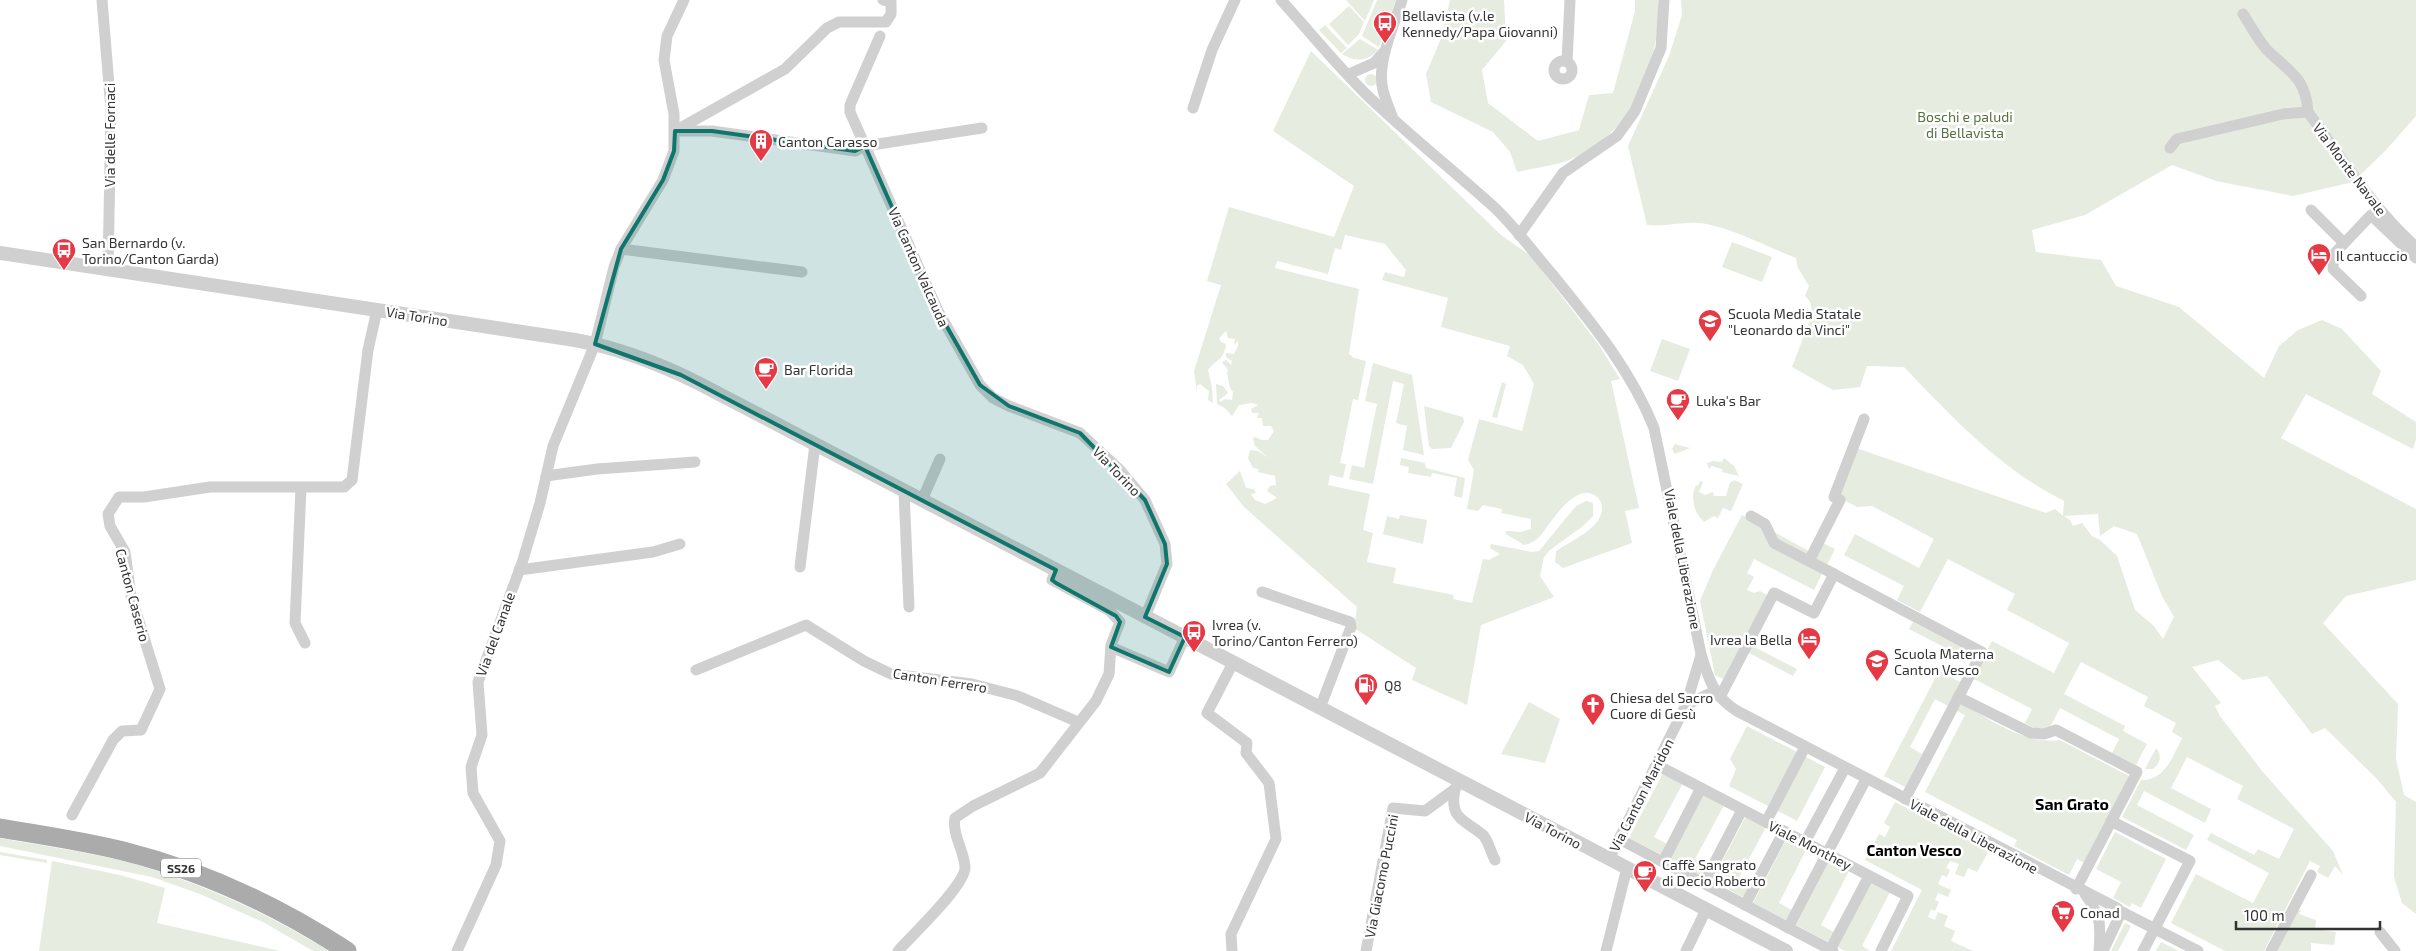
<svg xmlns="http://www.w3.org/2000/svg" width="2416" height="951" font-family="'Exo 2',sans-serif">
<rect width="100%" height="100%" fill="#fff"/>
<g fill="#e6ecdf" fill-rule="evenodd">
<polygon points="1346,0 1374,0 1365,21"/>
<polygon points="1377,0 1396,0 1379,47 1362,36"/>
<path d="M1450,0h54l2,41 -24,29 6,33 50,38 41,-11 10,-35 24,-2 22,-82v-11h23c3,63 -26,136 -89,160 -16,6 -35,8 -52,12l-7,-20 -17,-20 -62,-30 -5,-28 16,-38z"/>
<path d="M1681,0h735v116l-30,34 -33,32 -60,14 -77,-15 -44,-16 -87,50 -53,15 4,22 65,8 15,26 63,21 85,71 15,-32 19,-16 24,-10 20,9 39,42 -9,23 44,28v17l-3,10 -107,-55 -25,44 135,71v71l-70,16 -23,27 75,81 -2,55 8,36 12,7v112l-14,-11 -8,-26 2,-75 -19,-23 -52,-51 -13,6 -45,-58 -24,4 -25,-20 -26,7 29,36 -6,3 5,10 42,55 71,80 10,24 -8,-9 -7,12 -11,-6 3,-6 -10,-5 -46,90h-39l-54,-28 25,-49 57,29 16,-30 -60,-32 -2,-1 4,-7 43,22 4,-6 21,10 15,-30 -57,-30 6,-13 -56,-29 -16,31 40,21 -6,14 -61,-32 -7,14 57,30 -8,15 -64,-33 19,-37c24,1 32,-24 41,-42l-10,-6 4,-9 -32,-17 4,-9 -67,-35 -17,32 61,32 -2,5 24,13 -11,21 -24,-12 7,-14 -59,-31 -11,21h-13l-11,-6 7,-14 -60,-31 20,-37 62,32 15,-30 -62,-33 8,-16 -67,-35 -28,53 -23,-12 7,-14 -60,-31 11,-21 64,34 15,-29 -62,-33 -15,1 -21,-11 20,-48 190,65 9,-4 8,7 1,-15c-65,-33 -111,-83 -160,-134l-37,-1 -7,21 -27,3 -41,-23 19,-50c1,-8 1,-16 -6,-21l4,-10 -11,-18 -2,-10c-26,-10 -72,-34 -98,-35 -18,-1 -33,4 -51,2l-19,-79 41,-90 13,-41zM2098,514l2,22 14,-10 23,8 25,62 12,21 -11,22 -9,-13 -19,-16 -18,-54 -17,-16 -8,-4 -10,-13 -9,3 -3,-6 -6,-4z"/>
<polygon points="1349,6 1364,22 1359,34 1348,45 1329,24"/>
<polygon points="1325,25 1347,48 1341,53 1319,30"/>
<path d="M1360,39l18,11c-11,12 -23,12 -36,4z"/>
<path d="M1311,51l190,184 30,21 68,89 21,34 -9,2 28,127 -14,3 7,32 -69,25 -8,-6 1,-11c14,-9 47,-24 46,-43 0,-5 -3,-11 -8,-13 -21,-11 -43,28 -54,41 -5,5 -10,8 -16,9l-18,-11v-3l15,1 10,-3v-10l-30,-6 1,-4 -19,-4 -5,6 -11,-2 7,-39 -6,-10 11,-41 43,12 12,-47 -11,-19 -16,-9 3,-10 -69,-19 7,-29 -66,-18 3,-8 19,5 2,-7 -21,-26 -40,-9 -4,15 -6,-2 -7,26 -51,-13 -2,7 84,21 -10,65 5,4 12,3 -8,39 -5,-1 -13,64 6,1 -3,14 -13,-3 -2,10 42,9 -7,36 10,3 -6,29 29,6 -3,15 61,12 -1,4 19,4 11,-44 6,1 11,-6 -10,-6 1,-4 41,8 7,-1 37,-45 10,-5 7,2v13l-10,10 -33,24 -6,7 -4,19 14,21 -73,28 -14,80 -55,-25 4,-12 -62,-40 3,-21 -113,-100 -18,-23 14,-13 6,17 8,1 2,4 -5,1 4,6 10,4 12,-6 -10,-7 3,-5 6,-1 -1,-9 -17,-4v-3l-5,-1 -5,-10 2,-8 8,1 10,7 -13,-12 -2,-7 2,-2 7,3h6l6,-9 -3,-5h-8l-1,-8h-5l2,-5h-7l-1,-4 7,-4 -6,-2 -13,2 -7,11 -7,-8 -8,-4 -1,-20 7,2 5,7 -9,7 2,2 4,-3 7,1 1,-8 -3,-4 -3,-15 1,-3 -6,-8 4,-2 5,5 1,-4 -6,-4v-4l8,1 4,-8v-5l-4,4 1,-6 -7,-1 -2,-7 -7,7 2,4 5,2c-2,17 -11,16 -18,26l4,18 1,15 -5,-3 1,-9 -9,-7 -3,2v6l-3,-21 27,-86 -14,-4 22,-74 105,30 20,-51 -81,-55z"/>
<circle cx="1371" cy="80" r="6"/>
<polygon points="1732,242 1772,257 1762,282 1722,267"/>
<polygon points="1662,339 1690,349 1678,381 1650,371"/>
<polygon points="1373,363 1412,375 1424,455 1403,450 1407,426 1396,423 1404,384 1393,381 1373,484 1349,479 1352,465 1364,468 1377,404 1365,401"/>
<polygon points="1502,382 1506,384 1497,418 1492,417"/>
<polygon points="1424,406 1463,417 1464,422 1451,448 1432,449 1429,446"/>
<polygon points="1675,444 1690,448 1675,454 1672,449"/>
<polygon points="1401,458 1425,463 1426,468 1465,478 1462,498 1454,496 1457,478 1432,473 1431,477 1408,473 1409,467 1400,465"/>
<polygon points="1724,458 1734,466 1739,476 1722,472 1722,469 1712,466 1709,469 1707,463 1713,461 1722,462"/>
<path d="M1734,480l9,4 -12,27 -8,-3 -5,10 -4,-2 -10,6c-10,-9 -14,-24 -8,-37l2,1 2,-5 3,1 -4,10 6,3 8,-3 1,4h12l4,-13z"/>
<polygon points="1400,515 1427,520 1423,544 1383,534 1387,516 1399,519"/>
<polygon points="1742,515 1760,525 1770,546 1822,574 1814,590 1754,559 1747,573 1754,577 1747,590 1754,593 1760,591 1767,595 1723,679 1715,675 1700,601 1713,570"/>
<polygon points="1774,532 1809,551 1806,555 1778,540"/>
<polygon points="1823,543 1835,549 1826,567 1814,560"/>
<polygon points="1913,622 1972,653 1969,660 1909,629"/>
<polygon points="1752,646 1797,669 1793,676 1749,653"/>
<polygon points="1939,671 1960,682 1948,706 1935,699 1910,747 1922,754 1905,787 1884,776"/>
<polygon points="1529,702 1560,719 1545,763 1501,754"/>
<path d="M1961,704c30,15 63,41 99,36l69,36 -45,87 -7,-4 -8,16 -55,-29 3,-6 -92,-48 40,-77 -8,-4z"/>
<polygon points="1747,726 1797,752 1768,806 1729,786 1736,769 1730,759"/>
<path d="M2156,748c6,7 5,15 -3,21h-8z"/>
<polygon points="1804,756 1825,767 1797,821 1776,810"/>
<polygon points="1663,773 1683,783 1654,837 1667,844 1662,855 1629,838"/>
<polygon points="1704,794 1724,805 1695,859 1708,866 1703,877 1670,859"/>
<polygon points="1895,802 1989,851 1977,872 1968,868 1964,877 1955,874 1959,864 1950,861 1946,868 1950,870 1947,877 1942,875 1938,884 1951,890 1948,897 1938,893 1935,900 1939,902 1935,911 1931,909 1928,917 1935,920 1938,912 1948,916 1944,926 1955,931 1951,941 1973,951 1891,951 1922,890 1865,860 1879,834 1885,837 1890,827 1884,823"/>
<polygon points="1746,816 1766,827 1737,881 1750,888 1745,898 1712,881"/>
<polygon points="2115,832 2166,859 2141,908 2132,903 2130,907 2113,898 2121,882 2096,869"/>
<path d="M0,838c44,8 88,14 131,25 70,20 136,50 198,88h-16l-50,-29 -63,-28 -48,-17 -152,-31z"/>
<polygon points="1787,838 1807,848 1779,903 1792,910 1786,920 1753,903"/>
<polygon points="0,852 47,860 47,863 0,855"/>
<polygon points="1830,860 1849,871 1821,925 1834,932 1828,942 1796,925"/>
<polygon points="52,861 120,875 165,888 157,923 280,951 39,951"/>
<polygon points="1871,882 1890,892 1862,946 1870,951 1845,951 1837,947"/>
<polygon points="2299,910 2301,910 2299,914 2316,920 2315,929 2336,932 2334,945 2311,943 2311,951 2273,951 2293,914"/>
<polygon points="2125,923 2131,926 2118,951 2111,951"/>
<polygon points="2161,942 2179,951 2156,951"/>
</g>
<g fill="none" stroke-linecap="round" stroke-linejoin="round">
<g stroke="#d0d0d0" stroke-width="11">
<polyline points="102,0 111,110 108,269"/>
<polyline points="883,0 891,2 891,14 886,22 839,22 827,28 785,69 675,131 712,131 855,151 865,146 982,128"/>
<path d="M1281,0c30,33 57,67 89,98 40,38 84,73 125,110 21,20 38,44 57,66 39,48 79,96 102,154l47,226c7,24 13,43 36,57l380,197 3,3 -1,6 -16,34"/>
<path d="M2243,14c8,12 15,26 24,36 23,22 39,28 41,62 34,47 65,96 108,135"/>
<polyline points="880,36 850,105 850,112 938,311 980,385 993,398 1009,406 1080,433 1119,469 1145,500 1165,544 1167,564 1145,617"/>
<circle cx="1563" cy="70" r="9"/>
<polyline points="1567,62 1570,0"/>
<polyline points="1349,74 1374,63 1385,51"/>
<polyline points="1193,108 1212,50 1235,0"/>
<path d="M1392,116c-3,-9 -7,-17 -9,-26 -7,-26 11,-65 19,-90"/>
<polyline points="2170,148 2177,139 2283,114 2308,112"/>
<polyline points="2311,210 2344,243"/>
<polyline points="1519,235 1563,173 1617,136 1635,111 1661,48 1664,0"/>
<polyline points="621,249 802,272"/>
<polyline points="2361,296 2333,269 2334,254 2371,215 2416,258"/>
<polyline points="546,476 597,469 695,462"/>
<polyline points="301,488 295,623 305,643"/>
<polyline points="904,491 909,607"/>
<polyline points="922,500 940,459"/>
<polyline points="1751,516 1765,524 1774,543 1834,574"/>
<polyline points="1809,561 1840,500 1834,497 1864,419"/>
<polyline points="800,567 815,444"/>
<polyline points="519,570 653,552 680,544"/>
<polyline points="1262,592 1350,622 1351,627 1320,708"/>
<polyline points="1111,647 1169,672 1185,637"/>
<polyline points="696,670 806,625 864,661 891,674 972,684 1018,696 1078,722"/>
<polyline points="1720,697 1774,593 1814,613 1834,574 1982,652 1905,799"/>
<polyline points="1958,697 2031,733 2044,734 2056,730 2137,772 2076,889"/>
<polyline points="1686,705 1715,691"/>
<polyline points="1657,765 1908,896 1881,951"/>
<path d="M1455,789c-6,31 9,30 28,46 5,5 8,18 12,25"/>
<polyline points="72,815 113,740 122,731 141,730 160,689 131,596 125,552 110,526 108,514 119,497 144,497 210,487 344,487 352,480 368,350 377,310"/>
<polyline points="2111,821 2190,861 2143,951"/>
<polyline points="1766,822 1805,747"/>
<polyline points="1619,839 1833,951"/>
<polyline points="1805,842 1845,768"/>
<polyline points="1609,859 1686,705 1701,655"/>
<polyline points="1663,862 1701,788"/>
<polyline points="1704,883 1742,810"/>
<path d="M2085,894c16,22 16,31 14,57"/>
<polyline points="1745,905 1784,831"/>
<polyline points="2120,911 2198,951"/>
<polyline points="1788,928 1866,779"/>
<polyline points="2380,932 2395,951"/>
<polyline points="1830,950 1869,876"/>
<polyline points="457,951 496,865 500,841 473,793 471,767 482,735 478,682 522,563 540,503 553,446 595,344 614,267 621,249 663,180 674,151 674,114 664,60 667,36 684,0"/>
<path d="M898,951c13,-15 68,-66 67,-84 -1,-17 -13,-32 -10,-49l18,-12 67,-33 56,-72 13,-27 2,-29 9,-23 -10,-11 -58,-31 4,-10"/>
<polyline points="1232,951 1231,934 1276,839 1269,783 1246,753 1247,743 1207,713 1233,663"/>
<polyline points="1366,951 1393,808 1425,811 1455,789 1459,781"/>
<polyline points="1606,951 1627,868"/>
<polyline points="1686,951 1706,910"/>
<polyline points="2271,951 2311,875"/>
</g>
<path stroke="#d0d0d0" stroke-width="14" d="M0,253l575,87c44,8 83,23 123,43l1088,568"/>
<path stroke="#ababab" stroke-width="19" d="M0,828c41,7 83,13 123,23 80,20 155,55 224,100"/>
</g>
<path fill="#0f766e" fill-opacity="0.2" stroke="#0f766e" stroke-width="4" stroke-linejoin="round" d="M675,131h37l143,20 10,-5 73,165 42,74 29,21 71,27 65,67 20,44 2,20 -22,53 40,20 -16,35 -58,-25 9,-25 -4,-6 -60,-33 -4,-3 4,-10 -375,-195 -86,-31 26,-95 42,-69 11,-29z"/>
<defs>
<g id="bus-pin" transform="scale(1.25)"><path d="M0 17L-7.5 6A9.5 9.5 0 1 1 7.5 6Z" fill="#e63946" stroke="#fff"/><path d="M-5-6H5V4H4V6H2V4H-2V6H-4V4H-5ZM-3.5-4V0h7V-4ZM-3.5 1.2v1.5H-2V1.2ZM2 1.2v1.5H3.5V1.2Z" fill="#fff"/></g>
<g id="building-pin" transform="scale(1.25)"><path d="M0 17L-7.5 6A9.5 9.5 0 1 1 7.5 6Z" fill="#e63946" stroke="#fff"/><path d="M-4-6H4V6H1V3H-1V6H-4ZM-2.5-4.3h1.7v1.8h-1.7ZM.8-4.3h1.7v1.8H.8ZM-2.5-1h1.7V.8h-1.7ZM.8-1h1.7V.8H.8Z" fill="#fff"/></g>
<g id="hotel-pin" transform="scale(1.25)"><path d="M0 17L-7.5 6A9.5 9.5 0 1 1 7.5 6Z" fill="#e63946" stroke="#fff"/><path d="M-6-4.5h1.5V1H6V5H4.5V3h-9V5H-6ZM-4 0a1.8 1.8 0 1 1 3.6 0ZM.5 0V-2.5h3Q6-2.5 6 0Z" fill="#fff"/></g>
<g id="school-pin" transform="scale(1.25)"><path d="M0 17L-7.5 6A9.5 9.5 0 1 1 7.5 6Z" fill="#e63946" stroke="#fff"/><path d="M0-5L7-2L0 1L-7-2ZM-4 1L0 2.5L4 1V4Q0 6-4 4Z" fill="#fff"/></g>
<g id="cafe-pin" transform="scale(1.25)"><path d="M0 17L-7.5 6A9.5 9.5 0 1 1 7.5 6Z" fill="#e63946" stroke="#fff"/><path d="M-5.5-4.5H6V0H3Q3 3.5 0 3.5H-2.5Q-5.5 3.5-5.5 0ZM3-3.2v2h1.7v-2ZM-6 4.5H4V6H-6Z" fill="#fff"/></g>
<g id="fuel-pin" transform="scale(1.25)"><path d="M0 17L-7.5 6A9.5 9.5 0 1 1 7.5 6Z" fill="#e63946" stroke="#fff"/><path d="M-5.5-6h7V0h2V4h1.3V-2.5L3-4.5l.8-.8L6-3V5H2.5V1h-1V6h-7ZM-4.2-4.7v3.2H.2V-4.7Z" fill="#fff"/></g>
<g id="church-pin" transform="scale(1.25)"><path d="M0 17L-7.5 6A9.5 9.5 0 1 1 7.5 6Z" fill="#e63946" stroke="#fff"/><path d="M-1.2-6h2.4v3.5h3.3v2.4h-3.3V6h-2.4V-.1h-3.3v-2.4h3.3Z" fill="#fff"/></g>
<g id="supermarket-pin" transform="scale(1.25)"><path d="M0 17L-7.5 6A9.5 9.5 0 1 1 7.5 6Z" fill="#e63946" stroke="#fff"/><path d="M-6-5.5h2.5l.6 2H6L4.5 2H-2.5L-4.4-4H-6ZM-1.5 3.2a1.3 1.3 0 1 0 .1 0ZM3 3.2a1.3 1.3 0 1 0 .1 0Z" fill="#fff"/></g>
</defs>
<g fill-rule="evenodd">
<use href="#bus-pin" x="1385" y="23"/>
<use href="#building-pin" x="761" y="141"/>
<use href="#bus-pin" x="64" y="250"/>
<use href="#hotel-pin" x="2319" y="255"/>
<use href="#school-pin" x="1710" y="321"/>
<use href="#cafe-pin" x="766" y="369"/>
<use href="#cafe-pin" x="1678" y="400"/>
<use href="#bus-pin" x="1194" y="632"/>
<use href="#hotel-pin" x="1809" y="639"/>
<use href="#school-pin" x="1877" y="661"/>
<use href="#fuel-pin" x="1366" y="685"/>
<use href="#church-pin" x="1593" y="705"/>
<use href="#cafe-pin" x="1645" y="872"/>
<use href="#supermarket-pin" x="2063" y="912"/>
</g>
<g text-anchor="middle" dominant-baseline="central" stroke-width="5" stroke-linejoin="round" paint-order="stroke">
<rect fill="#fff" stroke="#707070" stroke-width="1" x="161" y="858.5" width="40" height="19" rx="4"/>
<g font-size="12" font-weight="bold" fill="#333">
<text x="181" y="868">SS26</text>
</g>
<g font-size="14" fill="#333" stroke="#fff" text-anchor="start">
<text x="1402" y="15">Bellavista (v.le<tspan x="1402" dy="16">Kennedy/Papa Giovanni)</tspan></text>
<text x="778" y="141">Canton Carasso</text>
<text x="82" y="242">San Bernardo (v.<tspan x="82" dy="16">Torino/Canton Garda)</tspan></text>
<text x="2336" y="255">Il cantuccio</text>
<text x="1728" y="313">Scuola Media Statale<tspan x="1728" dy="16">"Leonardo da Vinci"</tspan></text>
<text x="784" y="369">Bar Florida</text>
<text x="1696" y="400">Luka's Bar</text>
<text x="1212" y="624">Ivrea (v.<tspan x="1212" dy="16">Torino/Canton Ferrero)</tspan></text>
<text x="1792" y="639" text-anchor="end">Ivrea la Bella</text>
<text x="1894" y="653">Scuola Materna<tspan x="1894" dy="16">Canton Vesco</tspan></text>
<text x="1384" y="685">Q8</text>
<text x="1610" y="697">Chiesa del Sacro<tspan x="1610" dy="16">Cuore di Gesù</tspan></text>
<text x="1662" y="864">Caffè Sangrato<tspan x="1662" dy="16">di Decio Roberto</tspan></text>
<text x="2080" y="912">Conad</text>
</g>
<g font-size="14" fill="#56703f" stroke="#fff">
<text x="1965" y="116">Boschi e paludi<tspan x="1965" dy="16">di Bellavista</tspan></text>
</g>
<g font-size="14" fill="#333" stroke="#fff">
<text transform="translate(109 135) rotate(-90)">Via delle Fornaci</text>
<text transform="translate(2350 169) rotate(53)">Via Monte Navale</text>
<text transform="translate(919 267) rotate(66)">Via Canton Valcauda</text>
<text transform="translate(417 316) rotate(9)">Via Torino</text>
<text transform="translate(1117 471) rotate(46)">Via Torino</text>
<text transform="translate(1683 559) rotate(79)">Viale della Liberazione</text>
<text transform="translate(133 595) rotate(75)">Canton Caserio</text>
<text transform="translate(495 634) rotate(-70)">Via del Canale</text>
<text transform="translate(940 680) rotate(9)">Canton Ferrero</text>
<text transform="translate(1641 795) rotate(-63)">Via Canton Maridon</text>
<text transform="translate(1553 830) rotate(28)">Via Torino</text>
<text transform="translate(1974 836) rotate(28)">Viale della Liberazione</text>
<text transform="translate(1810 845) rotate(27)">Viale Monthey</text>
<text transform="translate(1381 876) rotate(-79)">Via Giacomo Puccini</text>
</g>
<g font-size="15" font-weight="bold" fill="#000" stroke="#fff">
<text x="1914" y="850">Canton Vesco</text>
</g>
<g font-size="16" font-weight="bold" fill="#000" stroke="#fff">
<text x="2072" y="803">San Grato</text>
</g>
</g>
<path d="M2236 921v8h144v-8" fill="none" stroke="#333333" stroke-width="2.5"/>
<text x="2244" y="921" font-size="15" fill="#333333" stroke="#ffffff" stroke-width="4" paint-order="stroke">100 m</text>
</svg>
